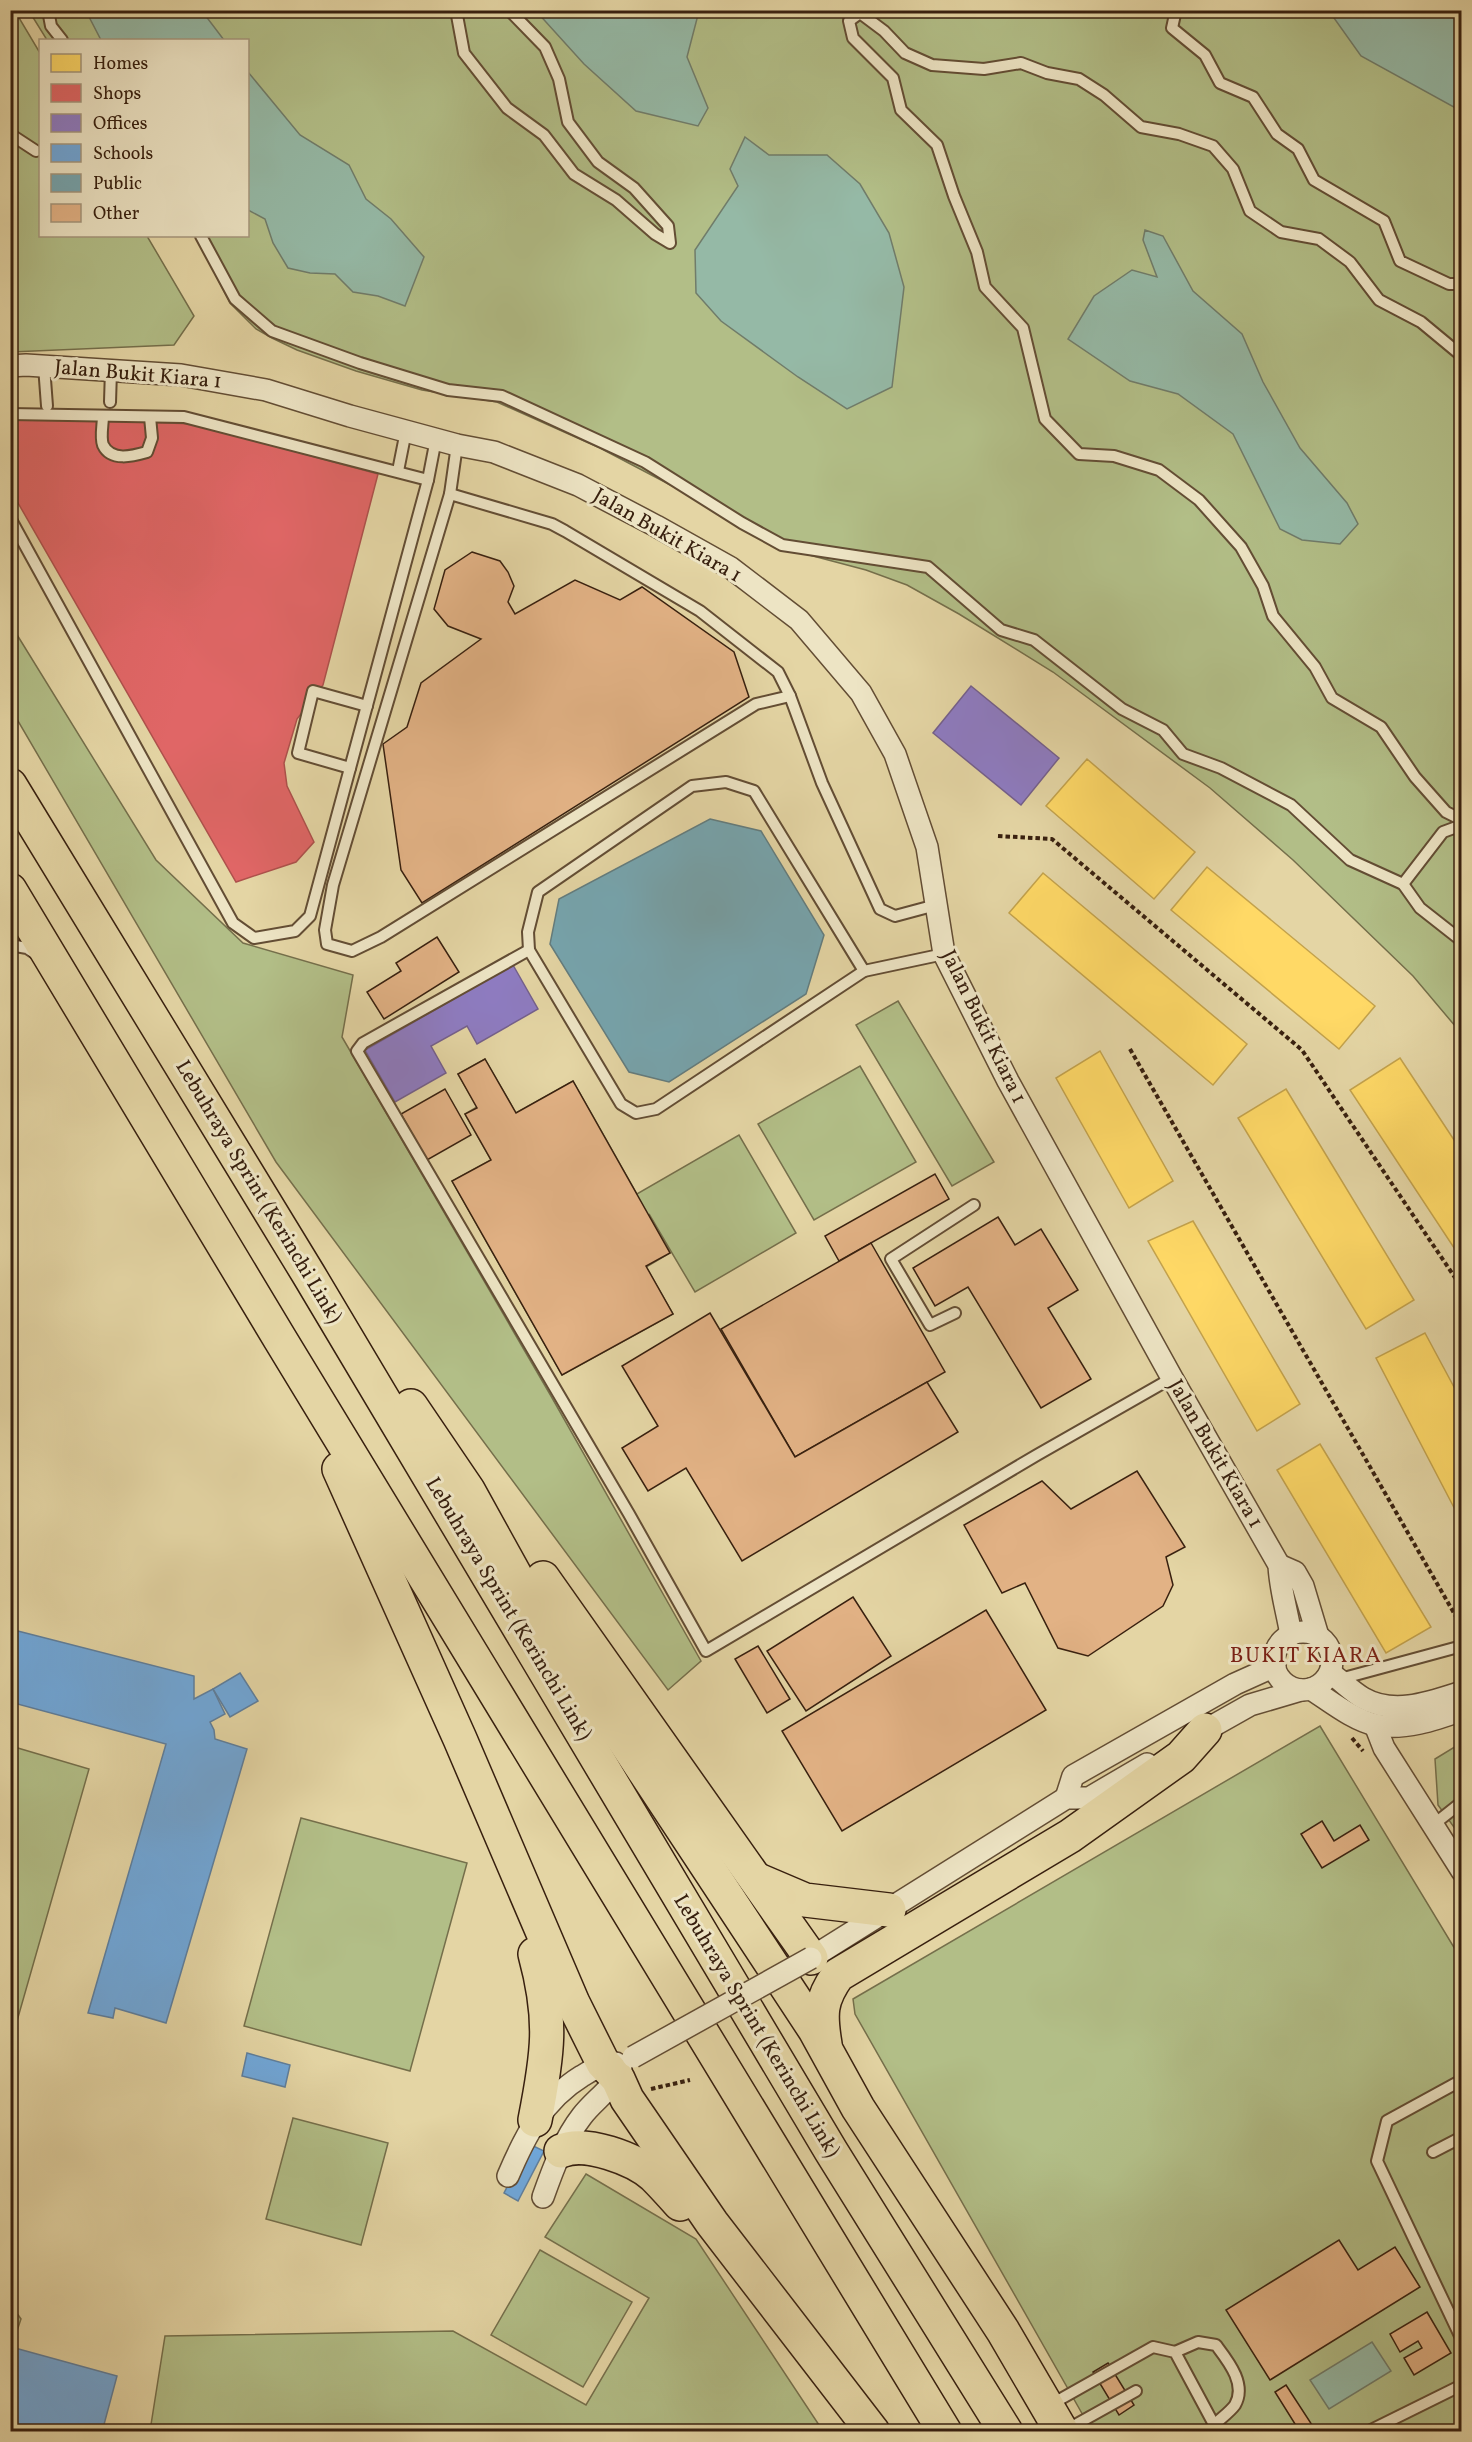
<svg xmlns="http://www.w3.org/2000/svg" width="1472" height="2442" font-family="Vollkorn,serif">
<rect width="100%" height="100%" fill="#e4d5a4"/>
<filter id="stains"><feTurbulence type="fractalNoise" baseFrequency=".00333" numOctaves="4"/><feColorMatrix values="0 0 0 0 .2 0 0 0 0 .09 0 0 0 0 .02 0 0 0 .5 -.17"/></filter>
<radialGradient id="worn" r=".72"><stop offset=".6" stop-color="#630" stop-opacity="0"/><stop offset="1" stop-color="#630" stop-opacity=".3"/></radialGradient>
<g fill="#b2be87" stroke="#756f4b" stroke-width="1.5">
<polygon points="10,11 15,11 40,53 40,236 147,236 194,316 174,345 11,352"/>
<polygon points="29,11 1461,11 1461,1033 1413,976 1293,860 1210,788 1053,672 959,614 907,585 866,570 798,552 600,448 497,402 422,390 356,371 297,350 272,338 256,329 230,303 196,236 248,236 248,40 47,40"/>
<polygon points="11,625 156,860 243,943 353,975 342,1037 551,1396 701,1661 668,1690 276,1162 11,709"/>
<polygon points="898,1001 994,1162 952,1186 856,1025"/>
<polygon points="485,1059 516,1113 573,1081 637,1194 739,1135 796,1233 695,1292 649,1214 670,1253 646,1267 673,1314 562,1375 452,1181 491,1160 465,1114 477,1107 458,1074"/>
<polygon points="860,1066 916,1162 814,1220 758,1124"/>
<polygon points="1320,1726 1461,1959 1462,2172 1457,2174 1462,2187 1461,2431 1092,2431 855,2014 853,1999"/>
<polygon points="1461,1743 1461,1837 1438,1805 1435,1759"/>
<polygon points="11,1746 89,1769 11,2042 10,1746"/>
<polygon points="301,1818 467,1863 410,2071 244,2026"/>
<polygon points="293,2118 388,2143 361,2245 266,2219"/>
<polygon points="586,2174 696,2239 823,2431 150,2431 165,2336 453,2331 586,2405 649,2298 545,2237"/>
<polygon points="540,2250 632,2302 583,2387 491,2335"/>
<polygon points="11,2305 21,2319 11,2349 10,2305"/>
</g>
<g fill="#95b9a6" stroke="#707c6a" stroke-width="1.5">
<polygon points="1442,10 1461,14 1461,111 1361,56 1329,11"/>
<polygon points="86,11 202,11 224,40 101,40"/>
<polygon points="536,11 699,11 687,57 708,108 698,126 636,111 584,64"/>
<polygon points="248,72 300,135 349,165 366,199 391,219 424,257 405,306 378,296 353,292 335,274 310,273 288,268 273,243 265,219 248,210"/>
<polygon points="745,137 769,155 827,155 860,184 889,233 904,287 892,387 847,409 798,377 721,321 696,293 695,250 738,186 730,169"/>
<polygon points="1145,230 1163,236 1193,291 1242,334 1263,382 1300,448 1347,503 1358,524 1340,544 1302,540 1280,529 1233,434 1178,394 1130,381 1068,339 1094,296 1132,270 1157,277 1143,240"/>
<polygon points="1372,2342 1391,2371 1329,2409 1310,2380"/>
</g>
<g fill="#ffd966" stroke="#c3a24c" stroke-width="1.5">
<polygon points="1087,759 1195,852 1154,899 1046,806"/>
<polygon points="1207,867 1375,1006 1339,1049 1171,910"/>
<polygon points="1043,873 1247,1044 1213,1085 1009,913"/>
<polygon points="1100,1051 1173,1181 1129,1208 1056,1078"/>
<polygon points="1400,1058 1462,1152 1462,1260 1350,1090"/>
<polygon points="1286,1089 1414,1300 1366,1329 1238,1118"/>
<polygon points="1193,1221 1300,1404 1257,1431 1148,1241"/>
<polygon points="1425,1333 1462,1402 1462,1523 1376,1358"/>
<polygon points="1320,1444 1431,1627 1386,1653 1277,1470"/>
</g>
<polygon fill="#e06666" stroke="#ae514c" stroke-width="1.5" points="21,417 193,424 378,474 323,685 297,719 284,763 287,786 314,842 296,862 236,882 10,489 10,423"/>
<g fill="#8e7cc3" stroke="#74608d" stroke-width="1.5">
<polygon points="971,686 1059,758 1021,805 933,733"/>
<polygon points="513,965 538,1009 477,1044 467,1026 431,1046 446,1073 395,1102 365,1050"/>
</g>
<g fill="#6fa8dc" stroke="#5e7f9e" stroke-width="1.5">
<polygon points="10,1629 194,1676 194,1699 213,1689 225,1714 210,1722 214,1730 215,1739 247,1749 166,2023 115,2008 113,2018 88,2013 166,1744 10,1702"/>
<polygon points="240,1673 258,1701 230,1717 213,1689"/>
<polygon points="247,2053 290,2065 285,2087 242,2076"/>
<polygon points="529,2144 544,2151 518,2201 504,2193"/>
<polygon points="15,2348 117,2376 102,2432 10,2432 10,2365"/>
</g>
<polygon fill="#76a5af" stroke="#637d7f" stroke-width="1.5" points="710,819 761,831 824,935 806,994 669,1082 629,1072 550,944 559,899"/>
<g fill="#e2b285" stroke="#38200f" stroke-width="1.5">
<polygon points="472,552 500,561 508,572 514,586 508,602 515,614 575,580 620,600 642,587 734,652 749,697 422,903 401,870 383,744 407,727 421,683 481,639 448,626 434,609 445,570"/>
<polygon points="437,937 459,972 384,1019 367,992 401,971 396,963"/>
<polygon points="485,1059 516,1113 573,1081 670,1253 646,1266 673,1314 562,1375 452,1181 491,1160 465,1114 477,1108 458,1074"/>
<polygon points="445,1089 471,1135 427,1160 401,1114"/>
<polygon points="935,1174 949,1199 839,1261 825,1236"/>
<polygon points="998,1217 1015,1245 1041,1229 1078,1290 1048,1308 1091,1379 1041,1408 968,1287 935,1306 913,1268"/>
<polygon points="871,1243 945,1372 795,1457 721,1329"/>
<polygon points="710,1313 795,1457 927,1382 958,1432 742,1561 686,1468 648,1491 622,1448 658,1426 622,1366"/>
<polygon points="1137,1471 1185,1547 1166,1557 1173,1585 1163,1606 1088,1656 1058,1648 1025,1583 1002,1593 964,1525 1042,1481 1071,1509"/>
<polygon points="853,1597 891,1656 806,1711 767,1651"/>
<polygon points="986,1610 1046,1710 842,1831 782,1731"/>
<polygon points="758,1646 790,1699 767,1713 735,1659"/>
<polygon points="1322,1821 1334,1841 1360,1825 1369,1840 1322,1868 1301,1834"/>
<polygon points="1339,2240 1358,2270 1395,2247 1420,2287 1270,2380 1226,2310"/>
<polygon points="1427,2312 1451,2353 1414,2375 1404,2358 1422,2348 1418,2341 1400,2352 1390,2334"/>
<polygon points="1108,2363 1134,2405 1119,2415 1093,2372"/>
<polygon points="1286,2385 1314,2428 1308,2432 1300,2432 1275,2392"/>
</g>
<g fill="none" stroke-linecap="round" stroke-linejoin="round">
<g stroke="#634d34" stroke-width="14">
<g id="service">
<polyline points="48,10 51,26 62,40"/>
<polyline points="456,10 464,53 507,108 544,135 574,174 616,200 655,234 670,243 668,226 634,188 598,162 568,122 559,79 545,47 509,10"/>
<polyline points="1176,10 1172,28 1205,55 1220,83 1253,97 1277,134 1298,149 1314,180 1384,221 1400,261 1449,284 1462,284"/>
<polyline points="10,134 36,151"/>
<polyline points="201,236 235,299 272,331 360,363 448,390 502,396 645,462 742,523 782,545 928,567 1001,630 1034,640 1122,709 1163,730 1183,754 1221,768 1291,805 1350,860 1403,884 1420,908 1462,941"/>
<polyline points="1462,356 1421,322 1379,300 1350,262 1319,239 1281,232 1250,211 1233,169 1213,146 1179,134 1141,127 1104,95 1079,79 1047,73 1021,63 984,69 932,65 905,53 884,31 860,13 849,21 853,38 893,78 901,110 937,145 954,196 977,252 985,287 1023,328 1045,419 1079,454 1114,456 1159,470 1199,500 1241,547 1263,586 1273,616 1315,667 1332,698 1381,727 1415,777 1446,812 1462,820"/>
<polyline points="44,366 47,406"/>
<polyline points="110,402 111,370"/>
<polyline points="10,414 184,417 428,480"/>
<path d="M103,416c0,8 -3,21 0,29 8,17 30,11 44,7l5,-14 -2,-21"/>
<polyline points="457,445 450,494 333,885 325,930 327,944 352,951 381,937 756,704 790,696"/>
<polyline points="398,471 406,431"/>
<polyline points="450,494 552,524 565,531 700,611 778,672 790,696 822,783 880,909 895,916 936,905"/>
<polyline points="10,518 233,923 254,938 295,931 310,916 428,480 436,439"/>
<polyline points="350,768 298,753 313,691 367,706"/>
<polygon points="726,782 754,791 864,971 656,1109 636,1113 621,1104 529,950 528,932 538,892 692,786"/>
<polyline points="1403,884 1443,832 1462,825"/>
<polyline points="10,945 27,948 36,954"/>
<polyline points="529,950 363,1043 357,1051 629,1514 706,1651 1037,1455 1172,1378"/>
<polyline points="864,971 944,954"/>
<polyline points="955,1313 930,1325 891,1259 974,1205"/>
<polyline points="1340,1679 1462,1646"/>
<polyline points="1433,1825 1462,1802"/>
<polyline points="1462,2080 1387,2121 1377,2161 1462,2340"/>
<polyline points="1433,2152 1462,2137"/>
<path d="M1175,2352l23,-10 18,3c12,16 31,39 19,60 -5,7 -15,14 -21,20"/>
<polyline points="1050,2405 1153,2347 1175,2352 1218,2432"/>
<polyline points="1066,2430 1136,2391"/>
<polyline points="1367,2432 1462,2385"/>
</g>
</g>
<g stroke="#634d34" stroke-width="24">
<g id="minor">
<path d="M10,366l16,-1 155,10 85,15 84,26 107,29 37,7 84,33 78,41 75,42 68,52 62,73 34,61 32,93 17,107 64,127 164,297 107,187c1,24 8,46 12,70"/>
<polyline points="1279,1565 1295,1572 1303,1586 1318,1636"/>
<circle cx="1303" cy="1661" r="29"/>
<path d="M1330,1673c11,7 21,18 33,25 31,18 68,4 99,-6"/>
<path d="M1311,1689c19,12 42,31 65,36 29,5 58,-5 86,-15"/>
<polyline points="1375,1725 1384,1748 1462,1871"/>
<polyline points="1195,1736 1250,1705 1301,1690"/>
<polyline points="1066,1798 1073,1776 1235,1684 1275,1666"/>
<polyline points="811,1958 1066,1798 1089,1798 1147,1764"/>
<path d="M508,2176c17,-40 35,-76 74,-100 12,-7 19,-12 34,-13"/>
<path d="M543,2197c10,-28 21,-58 39,-81 12,-16 32,-28 39,-47"/>
</g>
</g>
<g stroke="#38200f" stroke-width="36">
<g id="motorway">
<polyline points="10,785 309,1275 831,2151 1006,2432"/>
<polyline points="10,890 280,1339 945,2432"/>
<polyline points="411,1406 468,1490 515,1575 815,2030 858,2108 1003,2331 1062,2432"/>
<polyline points="339,1469 460,1739 573,2003 603,2063 618,2079 627,2099 712,2223 873,2432"/>
<polyline points="543,1578 811,1958"/>
<polyline points="758,1880 805,1900 889,1910"/>
<path d="M535,1954c18,66 13,100 0,166"/>
<path d="M825,2044c-5,-30 -5,-44 13,-69l232,-139 111,-79 24,-27"/>
<path d="M561,2151c24,-11 74,8 93,25 9,9 18,19 26,28"/>
</g>
</g>
<g stroke="#38200f" stroke-width="4" stroke-dasharray="4.5 3" stroke-linecap="butt">
<polyline points="998,836 1052,839 1302,1050 1462,1288"/>
<polyline points="1130,1049 1462,1627"/>
<polyline points="1352,1738 1363,1751"/>
<polyline points="651,2089 690,2080"/>
</g>
<use href="#service" stroke="#ede4c4" stroke-width="10"/>
<use href="#minor" stroke="#ede4c4" stroke-width="21"/>
<use href="#motorway" stroke="#e4d5a4" stroke-width="33"/>
<g stroke="#634d34" stroke-width="24" stroke-linecap="butt">
<polyline id="minor-bridge" points="633,2057 811,1958"/>
</g>
<use href="#minor-bridge" stroke="#ede4c4" stroke-width="21"/>
</g>
<g text-anchor="middle" dominant-baseline="central" stroke-width="6" stroke-linejoin="round" paint-order="stroke">
<g font-size="21" fill="#38200f" stroke="#ede4c4">
<text transform="translate(138 375) rotate(5)">Jalan Bukit Kiara 1</text>
<text transform="translate(667 536) rotate(30)">Jalan Bukit Kiara 1</text>
<text transform="translate(983 1027) rotate(64)">Jalan Bukit Kiara 1</text>
<text transform="translate(258 1192) rotate(59)">Lebuhraya Sprint (Kerinchi Link)</text>
<text transform="translate(1215 1454) rotate(60)">Jalan Bukit Kiara 1</text>
<text transform="translate(508 1609) rotate(59)">Lebuhraya Sprint (Kerinchi Link)</text>
<text transform="translate(756 2026) rotate(59)">Lebuhraya Sprint (Kerinchi Link)</text>
</g>
<g font-size="22" letter-spacing="1.5" fill="#7a1f14" stroke="#ede4c4">
<text x="1306" y="1656">BUKIT KIARA</text>
</g>
</g>
<rect width="1472" height="2442" fill="none" stroke="#e4d5a4" stroke-width="36"/>
<rect x="12" y="12" width="1448" height="2418" fill="none" stroke="#38200f" stroke-width="3"/>
<rect x="18" y="18" width="1436" height="2406" fill="none" stroke="#38200f" stroke-width="1.5"/>
<rect x="39" y="39" width="210" height="198" fill="#ede4c4" stroke="#a5967c" stroke-width="1.5"/>
<rect x="51" y="54" width="30" height="18" fill="#ffd966" stroke="#a5967c" stroke-width="1.5"/>
<text x="93" y="69" font-size="18" fill="#38200f">Homes</text>
<rect x="51" y="84" width="30" height="18" fill="#e06666" stroke="#a5967c" stroke-width="1.5"/>
<text x="93" y="99" font-size="18" fill="#38200f">Shops</text>
<rect x="51" y="114" width="30" height="18" fill="#8e7cc3" stroke="#a5967c" stroke-width="1.5"/>
<text x="93" y="129" font-size="18" fill="#38200f">Offices</text>
<rect x="51" y="144" width="30" height="18" fill="#6fa8dc" stroke="#a5967c" stroke-width="1.5"/>
<text x="93" y="159" font-size="18" fill="#38200f">Schools</text>
<rect x="51" y="174" width="30" height="18" fill="#76a5af" stroke="#a5967c" stroke-width="1.5"/>
<text x="93" y="189" font-size="18" fill="#38200f">Public</text>
<rect x="51" y="204" width="30" height="18" fill="#e2b285" stroke="#a5967c" stroke-width="1.5"/>
<text x="93" y="219" font-size="18" fill="#38200f">Other</text>
<rect width="100%" height="100%" filter="url(#stains)"/>
<rect width="100%" height="100%" fill="url(#worn)"/>
</svg>
